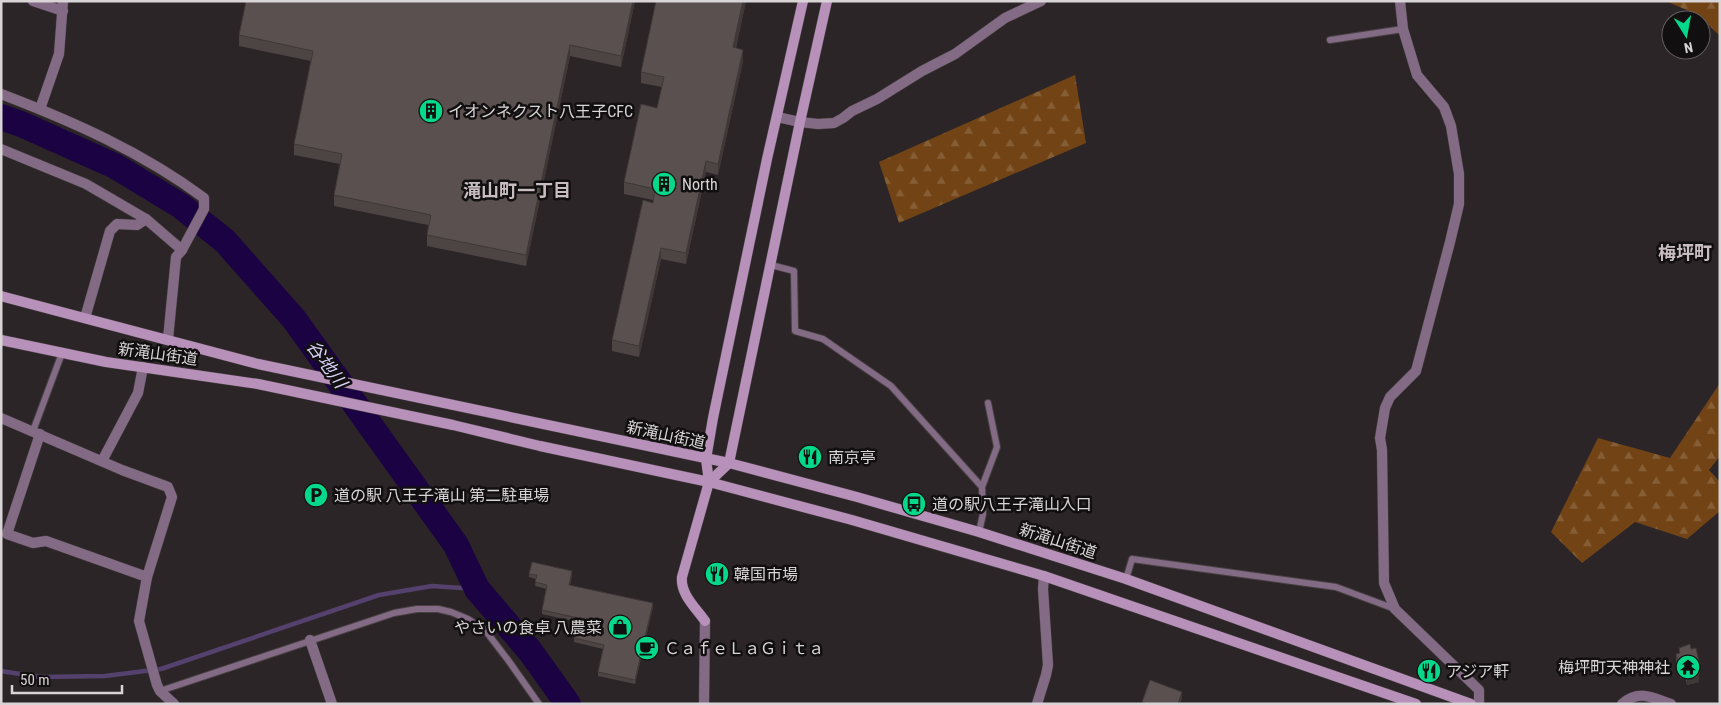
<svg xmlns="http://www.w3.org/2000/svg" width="1721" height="705" font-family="'Roboto Condensed','Noto Sans JP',sans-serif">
<defs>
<pattern id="forest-firs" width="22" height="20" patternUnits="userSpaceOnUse" patternTransform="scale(1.25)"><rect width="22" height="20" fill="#724415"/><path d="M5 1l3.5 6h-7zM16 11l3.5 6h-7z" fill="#865e36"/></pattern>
</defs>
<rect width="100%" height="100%" fill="#2c2527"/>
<g fill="url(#forest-firs)">
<polygon points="1666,1 1720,1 1720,36 1698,15"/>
<polygon points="1075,75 1086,143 899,223 879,162"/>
<polygon points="1720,383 1720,456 1709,470 1720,482 1720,511 1687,539 1635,522 1582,563 1551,532 1598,438 1670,458"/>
</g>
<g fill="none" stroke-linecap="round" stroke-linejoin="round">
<polyline stroke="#54416e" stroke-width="4.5" points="1,671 40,677 105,676 161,669 379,595 432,586 477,589"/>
<polyline stroke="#1b0242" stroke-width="26" points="1,117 21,124 115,166 181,206 225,241 294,319 456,545 477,589 530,651 568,704"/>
<g stroke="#484143" stroke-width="8">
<g id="lane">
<polyline points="1330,40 1403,29"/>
<polyline points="771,265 794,271 795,331 823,339 891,386 982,487 983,514 979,532"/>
<polyline points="33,431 62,353"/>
<polyline points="982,487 997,447 988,403"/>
<polyline points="1126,579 1132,559 1336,587 1395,609"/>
<polyline points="160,691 394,613 417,609 438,609 451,612 468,619 485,630 508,660 539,704"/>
</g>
</g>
<g stroke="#484143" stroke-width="11">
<g id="street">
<polyline points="33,1 63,11"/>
<polyline points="1400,1 1403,29 1417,75 1444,107 1451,126 1459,174 1459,204 1450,242 1416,371 1390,397 1385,408 1380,438 1382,450 1384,583 1395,609 1479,690 1479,704"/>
<path d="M1,94c73,28 141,58 203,104v11l-22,41 -6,7 -8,82"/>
<polyline points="40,109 59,54 63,1"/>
<polyline points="777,117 800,122 818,124 834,123 843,118 852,111 877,99 922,71 955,54 1005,18 1041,1"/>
<polyline points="1,149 86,184 146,219 182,250"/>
<polyline points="85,318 110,231 117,224 137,225 146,219"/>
<polyline points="1,418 122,470 168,487 172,497 147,577 139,621 157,685 160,691 174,704"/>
<polyline points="40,434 7,534 33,543 46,541 147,577"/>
<polyline points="102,461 138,393 143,367"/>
<polyline points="310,640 332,704"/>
<polyline points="704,704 705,621"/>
<polyline points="1037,704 1046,675 1048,665 1043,589 1044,576"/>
<path d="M1622,704c17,-15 31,-6 49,0"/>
</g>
</g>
<g stroke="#484143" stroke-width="11">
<g id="secondary">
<polyline points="1,296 258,364 729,463 857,497 979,532 1126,579 1471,704"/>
<polyline points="1,340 106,362 258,384 453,425 540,446 709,482 852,520 1044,576 1416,704"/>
<polyline points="709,482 729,463 800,122 827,1"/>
<path d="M705,621c-9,-13 -25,-27 -23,-44l27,-95 -3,-23 7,-41 54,-259 36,-158"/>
</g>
</g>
<use href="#lane" stroke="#846b85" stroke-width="6"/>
<use href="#street" stroke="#846b85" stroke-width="10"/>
<use href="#secondary" stroke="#b891bb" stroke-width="10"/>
</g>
<g fill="#4d4544">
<polygon points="635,1 621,67 570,56 526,266 427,246 427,235 428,225 334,206 334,195 340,164 294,155 294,144 311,61 239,46 239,35"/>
<polygon points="746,1 736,48 743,61 718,175 706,172 686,264 661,259 639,357 612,351 612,340 653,200 624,194 624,182 657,108 662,87 641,83 641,72"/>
<polygon points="724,567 719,583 710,580 710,576"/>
<polygon points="529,574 572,575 570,585 653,607 635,684 598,676 598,672 603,649 574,642 574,638 577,622 542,614 542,610 547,589 535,586 536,579 529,577"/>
<polygon points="1679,648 1700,673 1699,673 1699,682 1687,685 1685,677 1681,679 1676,662 1676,654 1679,653"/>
</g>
<g fill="#3e3837">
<polygon points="633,1 635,1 621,67 621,56"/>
<polygon points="743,1 746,1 733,59 733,47"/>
<polygon points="570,45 570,56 526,266 526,255"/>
<polygon points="743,50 743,61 718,175 718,164"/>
<polygon points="706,161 706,172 686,264 686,253"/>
<polygon points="661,248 661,259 639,357 639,346"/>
<polygon points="724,563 724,567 719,583 719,579"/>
<polygon points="653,603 653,607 635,684 635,680"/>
<polygon points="1697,666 1700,666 1700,673 1697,674"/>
<polygon points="1685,670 1685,677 1681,679 1681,671"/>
<polygon points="1699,674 1699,682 1687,685 1687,678"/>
<polygon points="1182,692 1182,699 1180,704 1178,704"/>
</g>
<g fill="#59504f" stroke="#3e3837">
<polygon points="246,1 633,1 621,56 570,45 526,255 427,235 431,215 334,195 342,154 294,144 313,51 239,35"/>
<polygon points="656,1 743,1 733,47 743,50 718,164 706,161 686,253 661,248 639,346 612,340 643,200 653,203 655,189 624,182 641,104 657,108 664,77 641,72"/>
<polygon points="714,561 724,563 719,579 710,576"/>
<polygon points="532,562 572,571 569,585 653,603 635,680 598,672 604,645 574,638 578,618 542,610 547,585 535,582 537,575 529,574"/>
<polygon points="1690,644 1691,649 1696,648 1700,666 1697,666 1699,674 1687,678 1685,670 1681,671 1676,654 1680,653 1679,648"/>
<polygon points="1150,680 1182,692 1178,704 1147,704 1142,702"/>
</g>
<defs>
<g id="building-disc" transform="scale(1.25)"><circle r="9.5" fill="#04d98b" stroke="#120f10"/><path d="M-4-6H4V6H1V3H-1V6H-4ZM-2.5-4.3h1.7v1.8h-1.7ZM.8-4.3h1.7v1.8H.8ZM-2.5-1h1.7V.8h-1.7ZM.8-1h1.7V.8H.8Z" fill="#111"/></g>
<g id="restaurant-disc" transform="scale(1.25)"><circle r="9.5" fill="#04d98b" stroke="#120f10"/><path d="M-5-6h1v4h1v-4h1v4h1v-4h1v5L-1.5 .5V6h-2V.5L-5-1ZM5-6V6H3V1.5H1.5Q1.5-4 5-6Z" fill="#111"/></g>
<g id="parking-disc" transform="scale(1.25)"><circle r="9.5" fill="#04d98b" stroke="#120f10"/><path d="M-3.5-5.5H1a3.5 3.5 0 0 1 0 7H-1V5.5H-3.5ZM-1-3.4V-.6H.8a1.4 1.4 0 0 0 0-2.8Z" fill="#111"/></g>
<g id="bus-disc" transform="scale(1.25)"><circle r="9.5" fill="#04d98b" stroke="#120f10"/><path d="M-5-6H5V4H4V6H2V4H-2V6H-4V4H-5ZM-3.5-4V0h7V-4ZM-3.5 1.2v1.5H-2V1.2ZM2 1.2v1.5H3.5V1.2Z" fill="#111"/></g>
<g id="shop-disc" transform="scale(1.25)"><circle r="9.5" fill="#04d98b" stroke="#120f10"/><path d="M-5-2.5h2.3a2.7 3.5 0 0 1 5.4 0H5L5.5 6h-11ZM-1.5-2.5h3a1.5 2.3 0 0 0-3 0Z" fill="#111"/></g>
<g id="cafe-disc" transform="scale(1.25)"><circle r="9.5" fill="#04d98b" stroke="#120f10"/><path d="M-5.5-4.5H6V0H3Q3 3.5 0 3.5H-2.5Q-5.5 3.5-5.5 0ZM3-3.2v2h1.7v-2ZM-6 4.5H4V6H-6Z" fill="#111"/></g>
<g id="temple-disc" transform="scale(1.25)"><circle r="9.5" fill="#04d98b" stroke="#120f10"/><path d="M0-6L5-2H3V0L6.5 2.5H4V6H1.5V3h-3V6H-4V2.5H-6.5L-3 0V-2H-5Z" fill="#111"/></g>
</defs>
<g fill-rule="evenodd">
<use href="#building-disc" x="431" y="111"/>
<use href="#building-disc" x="664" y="184"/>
<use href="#restaurant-disc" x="810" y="457"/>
<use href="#parking-disc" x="316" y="495"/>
<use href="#bus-disc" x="914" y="504"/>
<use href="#restaurant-disc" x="717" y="574"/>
<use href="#shop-disc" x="620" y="627"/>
<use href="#cafe-disc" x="647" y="648"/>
<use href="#temple-disc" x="1688" y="667"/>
<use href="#restaurant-disc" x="1429" y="671"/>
</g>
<g text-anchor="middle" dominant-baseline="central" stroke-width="5" stroke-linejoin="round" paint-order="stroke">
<g font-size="16" fill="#d9d4d6" stroke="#120f10" text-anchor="start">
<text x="448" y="111">イオンネクスト八王子CFC</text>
<text x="682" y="184">North</text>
<text x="828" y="457">南京亭</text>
<text x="334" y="495">道の駅 八王子滝山 第二駐車場</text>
<text x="932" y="504">道の駅八王子滝山入口</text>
<text x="734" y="574">韓国市場</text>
<text x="602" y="627" text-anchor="end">やさいの食卓 八農菜</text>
<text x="664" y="648">ＣａｆｅＬａＧｉｔａ</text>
<text x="1670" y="667" text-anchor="end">梅坪町天神神社</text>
<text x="1446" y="671">アジア軒</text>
</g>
<g font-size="16" fill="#d9d4d6" stroke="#120f10">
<text transform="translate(158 354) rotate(8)">新滝山街道</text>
<text transform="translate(666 435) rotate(12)">新滝山街道</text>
<text transform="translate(1058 541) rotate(18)">新滝山街道</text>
</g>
<g font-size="18" font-weight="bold" fill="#c8bec1" stroke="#120f10">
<text x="517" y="190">滝山町一丁目</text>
<text x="1685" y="252">梅坪町</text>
</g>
<g font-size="18" font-style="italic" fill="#d8d2fa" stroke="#120f10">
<text transform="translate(327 364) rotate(54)">谷地川</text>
</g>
</g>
<rect width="1721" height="705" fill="none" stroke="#d9d4d6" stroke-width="5"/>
<g transform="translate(1686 35) rotate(169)"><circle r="24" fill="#120f10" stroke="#625e5f"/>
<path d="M0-4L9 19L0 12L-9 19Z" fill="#04d98b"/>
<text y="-8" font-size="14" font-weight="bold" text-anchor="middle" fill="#d9d4d6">N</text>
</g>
<path d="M12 685v8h110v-8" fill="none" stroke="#d9d4d6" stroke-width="2.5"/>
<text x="20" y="685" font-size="15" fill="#d9d4d6" stroke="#120f10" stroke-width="4" paint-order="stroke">50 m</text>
</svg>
